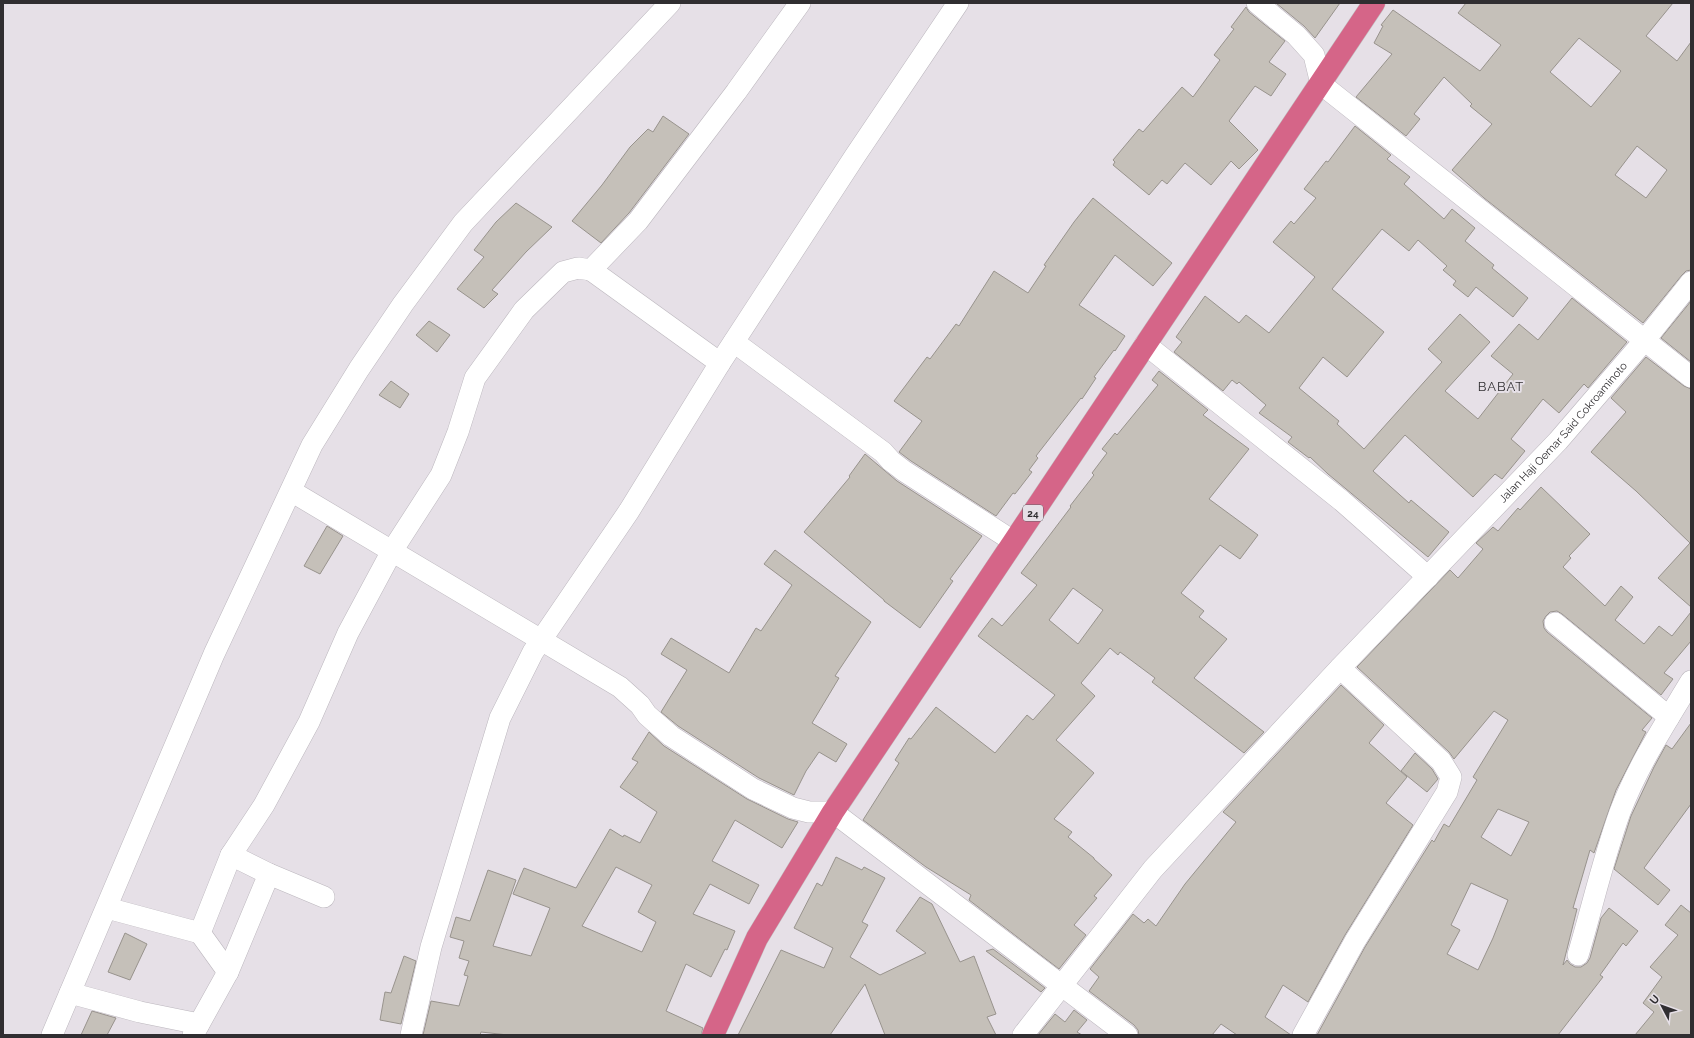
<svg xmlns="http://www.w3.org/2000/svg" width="1694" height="1038" font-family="Raleway,sans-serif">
<rect width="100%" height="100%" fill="#e6e0e7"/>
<g fill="#c5c0b9" stroke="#98938d" fill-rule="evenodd">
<polygon points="1276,3 1340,3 1315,38 1304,26"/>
<path d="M1466,3h207l-27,33 31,25 14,-19v228l-5,1 -4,4 -39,48 -159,-125 -32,-28 40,-46 -22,-18 2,-2 -28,-27 -30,37 6,5 -14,17 -50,-39 36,-43 -18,-11 9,-17 -2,-1 12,-15 87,61 21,-26 -43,-32zM1579,38l42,33 -30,36 -41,-35zM1637,146l30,24 -21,28 -31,-23z"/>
<polygon points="1246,7 1249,12 1285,41 1269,62 1286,74 1271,96 1255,86 1229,121 1258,150 1239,169 1231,161 1211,185 1185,163 1167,184 1162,180 1149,195 1113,165 1115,162 1113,160 1139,129 1143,132 1182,87 1193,97 1220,60 1214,55 1234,29 1231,27"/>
<polygon points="663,116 689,134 629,213 601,243 572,221 602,185 630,147 648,129 653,132"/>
<polygon points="1355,126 1391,155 1387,159 1410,177 1404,184 1444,219 1452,209 1475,228 1465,241 1494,265 1492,268 1528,298 1513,317 1476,287 1468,297 1453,285 1456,281 1443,270 1447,266 1418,240 1409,251 1382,229 1332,289 1384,332 1347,377 1323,357 1299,388 1339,421 1337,424 1364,449 1442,362 1428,349 1460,314 1490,342 1445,391 1478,419 1513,374 1491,356 1519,324 1538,340 1572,298 1627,342 1588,388 1584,384 1559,413 1543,399 1511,439 1525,451 1502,479 1495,474 1473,497 1405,435 1373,471 1409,503 1411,500 1449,532 1428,557 1328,474 1310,457 1309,458 1288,442 1292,437 1259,413 1266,405 1239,382 1237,384 1232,380 1223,391 1174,352 1182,342 1176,337 1205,296 1239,323 1246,315 1269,333 1315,277 1273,242 1291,221 1294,224 1316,198 1304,189 1326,161 1328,162"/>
<polygon points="1093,198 1172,263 1153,286 1115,255 1079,305 1125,336 1115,351 1114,350 1094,377 1096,378 1082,399 1081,398 1036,456 1038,458 1029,470 1032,472 1015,494 1013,493 996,516 911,461 899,452 922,421 894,401 927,357 930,359 956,324 959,326 994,271 1028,293 1046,266 1044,265 1074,222"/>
<polygon points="516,203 552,227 526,252 492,290 498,294 484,308 457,289 484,257 474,250 496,222"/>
<polygon points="1691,301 1691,362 1661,338"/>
<polygon points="429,321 450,335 437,352 416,335"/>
<polygon points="1646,357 1684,386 1691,389 1691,607 1658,578 1690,543 1636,491 1591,452 1626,412 1611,398"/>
<path d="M1159,371l49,39 -5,5 46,34 -40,50 49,36 -18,24 -20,-14 -39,48 23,18 -5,6 28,22 -33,39 70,54 -20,21 -92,-71 3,-4 -35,-26 -2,3 -8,-7 -29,35 14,13 -39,44 38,33 -40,46 18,13 -4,5 26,21v1l18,16 -18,21 3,2 -23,27 12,10 -27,34 -90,-69 2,-5 -45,-28 -63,-47 36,-57 -4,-3 14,-22 2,1 25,-32 59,46 32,-38 6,5 22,-25 -77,-59 14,-18 10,8 35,-41 -16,-12 50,-66 -1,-1 24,-31 -2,-2 15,-20 -5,-4 13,-16 2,2 41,-50 -6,-5zM1073,588l30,22 -25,34 -29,-24z"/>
<polygon points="391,381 409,394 400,408 379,395"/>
<polygon points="865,454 897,481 982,536 950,579 953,581 920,628 884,601 884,600 804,532 850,477 849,476"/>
<path d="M1541,487l49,47 -21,22 2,2 -8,9 42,39 16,-20 12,11 -18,23 29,24 15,-18 13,10 19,-24v29l-27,32 9,6 -12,16 -99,-81 -5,-3 -7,1 -4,4 -3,5 1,7 3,4 105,86 -10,12 4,2 -30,58 -22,63 -4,-3 -17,58 4,1 -14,56 4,-5 3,4 5,3h6l6,-4 3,-5 11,-40 8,-10 29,23 -12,15 -3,-3 -23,32 3,2 -45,58h-241l48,-88 67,-107 2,2 10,-18 5,3 28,-47 -4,-3 35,-57 -14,-9 -40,48 -5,-7 -92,-85 93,-97 8,8 25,-29 -7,-6 17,-16 5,4 20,-23 2,2zM1498,809l31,13 -18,34 -30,-19zM1471,883l37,17 -15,38 -15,32 -31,-16 13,-24 -9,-5z"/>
<polygon points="327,526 343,536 320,574 304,566"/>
<polygon points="775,550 871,622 835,676 839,678 812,723 847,744 836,762 819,752 806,771 794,795 759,778 678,726 661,712 687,670 661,654 671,638 729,673 756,628 761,631 792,585 764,564"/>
<polygon points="1341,685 1384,725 1369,743 1407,777 1386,803 1413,825 1345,935 1308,1002 1283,985 1265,1017 1291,1035 1237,1035 1221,1024 1212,1035 1139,1035 1138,1030 1134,1025 1089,991 1099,977 1090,969 1133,914 1144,923 1148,919 1156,926 1185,884 1236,822 1223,812"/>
<polygon points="1691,723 1691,804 1644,868 1670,890 1658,905 1614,869 1631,816 1654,767 1666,745 1672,749"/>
<path d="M649,732l15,14 83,53 41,20 10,3 -16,26 -47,-28 -23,41 47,24 -10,19 -39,-20 -17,30 42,17 -8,19 -2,-1 -14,28 -25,-13 -20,47 37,17 -2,7h-193l-27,-3 -1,3h-57l8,-34 28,5 9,-30 -4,-1 5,-14 -10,-3 5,-17 -14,-4 6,-20 14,4 18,-51 28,10 -23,66 38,10 19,-48 -37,-14 11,-26 52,20 34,-59 13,8 1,-2 16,8 17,-31 -37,-25 18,-25 -6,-3zM616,867l36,18 -14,27 18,10 -14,30 -60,-26z"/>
<polygon points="1415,753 1432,769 1438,779 1427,792 1401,771"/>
<polygon points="836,857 862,870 864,867 885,878 862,922 868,925 850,957 880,975 926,953 896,931 920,897 932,904 960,962 974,956 996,1014 987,1017 996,1035 885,1035 865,984 830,1035 738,1035 781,950 824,968 833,948 794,928 817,883 822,886"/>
<polygon points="1681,905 1691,913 1691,1035 1635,1035 1654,1012 1643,1003 1662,977 1650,967 1678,935 1665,925"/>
<polygon points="125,933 147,944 130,980 108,972"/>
<polygon points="993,949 1045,988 1041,992 986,951"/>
<polygon points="404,956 416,961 401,1024 380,1020 385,992 391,993"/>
<polygon points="1074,1010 1087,1020 1077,1032 1082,1035 1038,1035 1055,1014 1065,1022"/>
<polygon points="92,1011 116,1018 107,1035 81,1035"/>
</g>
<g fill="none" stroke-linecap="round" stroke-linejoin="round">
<g stroke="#bcb7be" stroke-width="22">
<g id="minor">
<polyline points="1257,3 1296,35 1314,55 1321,84 1691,377"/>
<polyline points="591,270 720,363"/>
<polyline points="734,342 883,452 891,461 904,471 1013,541"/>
<polyline points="1145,344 1342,501 1428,577"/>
<polyline points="291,491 620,687 640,705 647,715 671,736 753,789 793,808 809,812 833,812 1127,1035"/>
<polyline points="1555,623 1669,717"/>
<polyline points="231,855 269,874 324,897"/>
<polyline points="107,908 200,933 231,855 264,805 309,722 348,633 392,551 441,475 458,432 475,378 524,310 563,272 578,268 591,270 638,221 736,92 800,3"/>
<polyline points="200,933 228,972"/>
<path d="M1578,955c14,-47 25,-96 42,-143 18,-47 45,-88 71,-131"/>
<polyline points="70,993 140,1012 199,1024"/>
<polyline points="52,1035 214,654 312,445 359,369 403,304 463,223 670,3"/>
<polyline points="193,1035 228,972 269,874"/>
<polyline points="411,1035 431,947 500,718 533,652 629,511 720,363 855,156 958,3"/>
<path id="s1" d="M1023,1035l130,-166 187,-201 218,-227 86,-100 47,-59"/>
<polyline points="1303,1035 1355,941 1447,792 1451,777 1441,761 1340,668"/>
</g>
</g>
<g stroke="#c1c0c1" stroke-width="23">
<polyline id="highway" points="713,1035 757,938 833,812 1374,3"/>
</g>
<use href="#minor" stroke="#fff" stroke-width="21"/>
<use href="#highway" stroke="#d56588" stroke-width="22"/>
</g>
<g text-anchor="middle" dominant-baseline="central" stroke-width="4" stroke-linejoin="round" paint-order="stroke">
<rect fill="#e6e0e7" stroke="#676368" stroke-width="1" x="1023" y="505" width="20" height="16" rx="3"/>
<g font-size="10" font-weight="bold" fill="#302e31">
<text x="1033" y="513">24</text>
</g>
<g font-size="11" fill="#302e31" stroke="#e6e0e7">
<text stroke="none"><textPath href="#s1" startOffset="810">Jalan Haji Oemar Said Cokroaminoto</textPath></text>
</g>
<g font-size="13" letter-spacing="1" fill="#302e31" stroke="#e6e0e7">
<text x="1501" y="386">BABAT</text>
</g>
</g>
<rect width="1694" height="1038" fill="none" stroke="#302e31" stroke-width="8"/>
<g transform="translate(1662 1006) rotate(311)" stroke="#e6e0e7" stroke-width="3" paint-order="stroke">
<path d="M0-3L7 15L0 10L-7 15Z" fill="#302e31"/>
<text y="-6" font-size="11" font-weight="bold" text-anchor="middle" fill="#302e31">U</text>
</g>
</svg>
